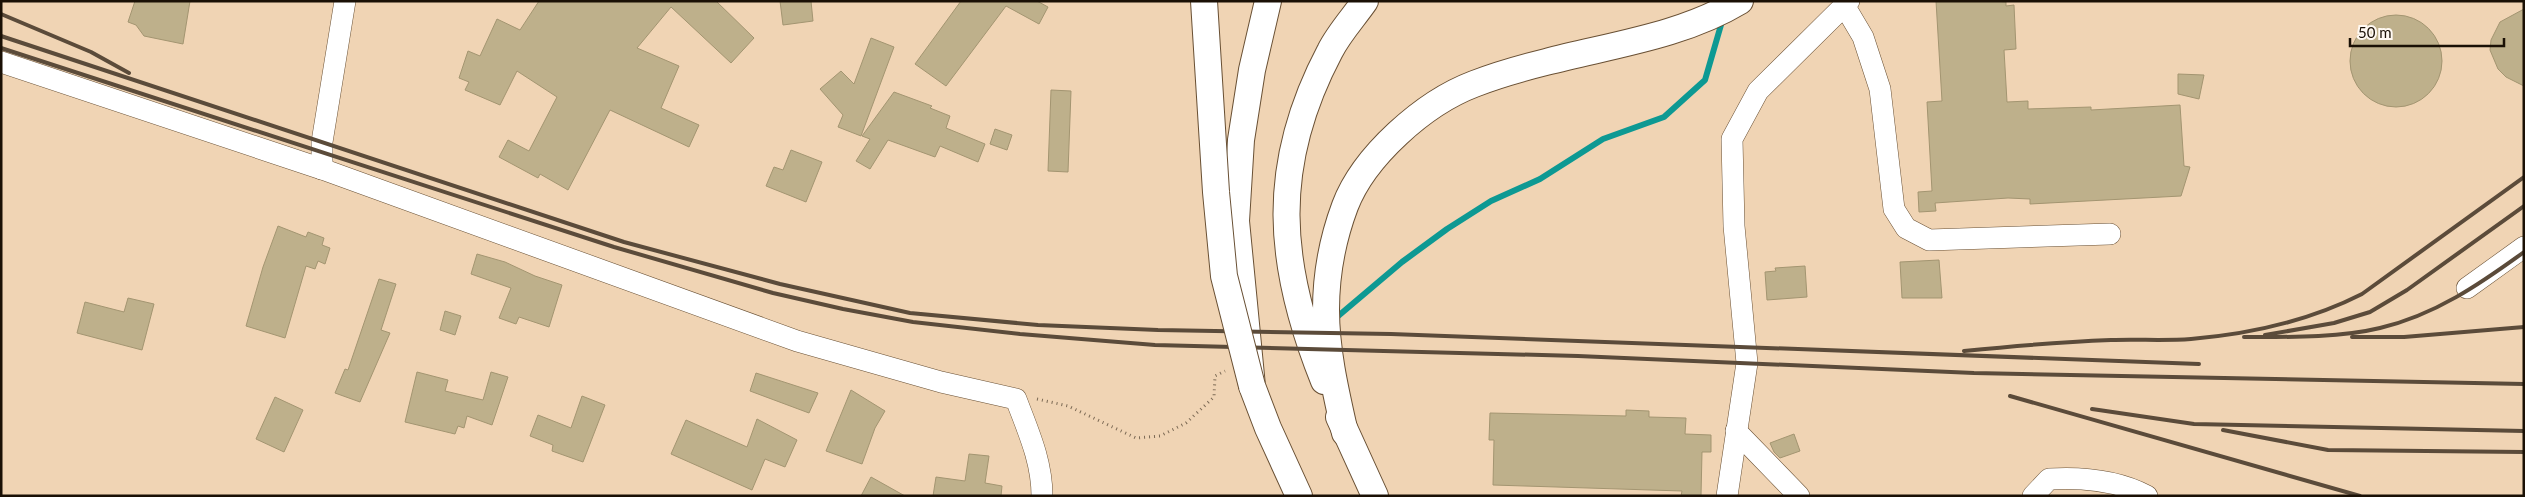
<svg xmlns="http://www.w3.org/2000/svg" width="2525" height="497" font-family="Lato,sans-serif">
<rect width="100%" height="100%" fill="#f0d4b4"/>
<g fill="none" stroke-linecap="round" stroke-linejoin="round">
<polyline stroke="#0d9993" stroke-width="6" points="1337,317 1402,262 1447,229 1491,201 1540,179 1603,139 1664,117 1705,80 1723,18"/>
</g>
<g fill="#beb08b" stroke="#a39571">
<polygon points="135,1 190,1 183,44 144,36 136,25 128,22"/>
<polygon points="539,1 716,1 754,38 731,63 671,7 637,48 679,66 661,108 699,125 689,147 610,110 568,190 540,174 538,178 499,157 508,140 529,151 557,97 517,71 500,105 465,90 469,82 459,78 468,51 480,56 497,19 520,30"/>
<polygon points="780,1 811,1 813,21 783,25"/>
<polygon points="961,1 1037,1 1048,7 1039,24 1006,6 946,86 915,64"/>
<polygon points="1936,1 1996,1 2006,2 2006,6 2014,5 2016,49 2004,50 2007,102 2028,101 2028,109 2091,107 2091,110 2180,105 2184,166 2190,167 2181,196 2030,204 2030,199 2008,198 1935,203 1936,211 1919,212 1918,192 1932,191 1927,102 1942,101"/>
<polygon points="2524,9 2524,86 2506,77 2498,69 2490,50 2491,40 2500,22"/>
<circle cx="2396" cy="61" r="46"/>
<polygon points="871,38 894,47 861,136 838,127 843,115 820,89 841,71 854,84"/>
<polygon points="2178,74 2204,75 2199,99 2178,94"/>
<polygon points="1051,90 1071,91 1068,172 1048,171"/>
<polygon points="894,92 932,106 930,108 950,116 946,128 985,144 978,162 940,146 935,157 888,140 870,169 856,161 870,139 862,136"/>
<polygon points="995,129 1012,135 1007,150 990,144"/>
<polygon points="791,150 822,162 806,202 766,186 774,167 783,170"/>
<polygon points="278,226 306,237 308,232 324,238 322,245 330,248 325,264 318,261 315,269 306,266 285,338 246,326 263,267"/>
<polygon points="477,254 505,262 535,276 562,285 549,327 519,317 516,324 499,318 511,288 471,274"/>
<polygon points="1939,260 1942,298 1902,298 1900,262"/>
<polygon points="1805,266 1807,297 1767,300 1765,272 1776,271 1775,268"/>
<polygon points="379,279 396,284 381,330 390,333 360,402 335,393 345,369 348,370"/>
<polygon points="128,298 154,304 142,350 77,333 85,302 124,312"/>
<polygon points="445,311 461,316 455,335 440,330"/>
<polygon points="417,372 448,380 445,391 483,400 491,372 508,377 492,425 467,416 464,428 458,426 455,434 405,422"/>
<polygon points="756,373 818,393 809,413 750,391"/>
<polygon points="851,390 885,411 875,428 862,464 826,451"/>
<polygon points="582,396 605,405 583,462 552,451 553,445 530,436 538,415 571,428"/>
<polygon points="275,397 303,410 284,452 256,439"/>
<polygon points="1626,410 1649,411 1649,417 1686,418 1685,434 1711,435 1711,452 1702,452 1701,496 1681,496 1682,491 1493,485 1494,440 1489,440 1490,413 1626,416"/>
<polygon points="757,419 797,440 785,467 765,459 752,490 671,454 686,420 747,447"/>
<polygon points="1794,434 1800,451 1780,458 1774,452 1770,443"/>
<polygon points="969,454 989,456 985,483 1002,486 1001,496 933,496 936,477 965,481"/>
<polygon points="871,477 905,496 861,496"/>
</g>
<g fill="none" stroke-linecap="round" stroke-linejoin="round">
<g stroke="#695034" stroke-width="22">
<g id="minor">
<polyline points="1844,5 1863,37 1880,89 1894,209 1906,228 1929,240 2110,234"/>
<path d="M1,62l321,107 475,172 144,41 75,17c12,32 26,62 26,97"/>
<polyline points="322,169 322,142 345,1"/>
<polyline points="2467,288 2524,247"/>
<polyline points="1736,431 1799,496"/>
<polyline points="1727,496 1747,363 1734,226 1732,139 1758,91 1849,1"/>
<path d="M2033,496l16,-17c34,-2 68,1 98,17"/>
</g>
</g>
<g stroke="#695034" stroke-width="28">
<g id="major">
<polyline points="1268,1 1252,70 1241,140 1236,221 1252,386 1268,428 1299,496"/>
<path d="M1324,381c-47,-117 -55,-215 6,-330 9,-18 24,-34 35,-50"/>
<polyline points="1339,417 1375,496"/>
<path d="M1345,433c-9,-40 -19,-82 -19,-123 0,-34 7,-72 19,-104 19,-50 79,-103 129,-122 23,-9 48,-16 72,-22 65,-17 136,-26 194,-61"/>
</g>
</g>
<polyline stroke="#7b6954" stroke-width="3" stroke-dasharray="1 4" stroke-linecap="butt" points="1037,399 1068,406 1136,438 1160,436 1186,423 1214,397 1215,376 1225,371"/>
<use href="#minor" stroke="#fff" stroke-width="21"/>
<use href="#major" stroke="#fff" stroke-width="26"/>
<g stroke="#5b4b3a" stroke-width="4">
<polyline points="1,14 91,52 129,73"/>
<polyline points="1,36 624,242 780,284 910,313 1038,325 1158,330 1391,334 2199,364"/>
<polyline points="1,48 614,247 773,293 843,309 913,322 1020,334 1155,345 1578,356 1974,373 2524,384"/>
<polyline points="2265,335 2334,323 2370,312 2407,290 2524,206"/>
<path d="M2244,337c43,0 95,1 136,-9 55,-13 100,-44 144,-76"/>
<polyline points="2352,337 2404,337 2524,327"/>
<path d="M1964,351c49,-5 98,-9 147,-11 27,-1 53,1 80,-1 59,-5 118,-18 171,-45l162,-117"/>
<polyline points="2010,396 2360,496"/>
<polyline points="2092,409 2194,424 2524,431"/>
<polyline points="2223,430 2328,450 2524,452"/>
</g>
<g stroke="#695034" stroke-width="28" stroke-linecap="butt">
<polyline id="major-bridge" points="1204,1 1216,192 1224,276 1252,386"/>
</g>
<use href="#major-bridge" stroke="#fff" stroke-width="26"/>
</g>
<rect width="2525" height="497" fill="none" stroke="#1a1005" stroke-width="5"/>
<path d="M2350 38v8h154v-8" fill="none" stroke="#1a1005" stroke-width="2.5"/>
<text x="2358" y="38" font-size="15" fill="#1a1005" stroke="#fff9f2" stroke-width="4" paint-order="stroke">50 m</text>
</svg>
